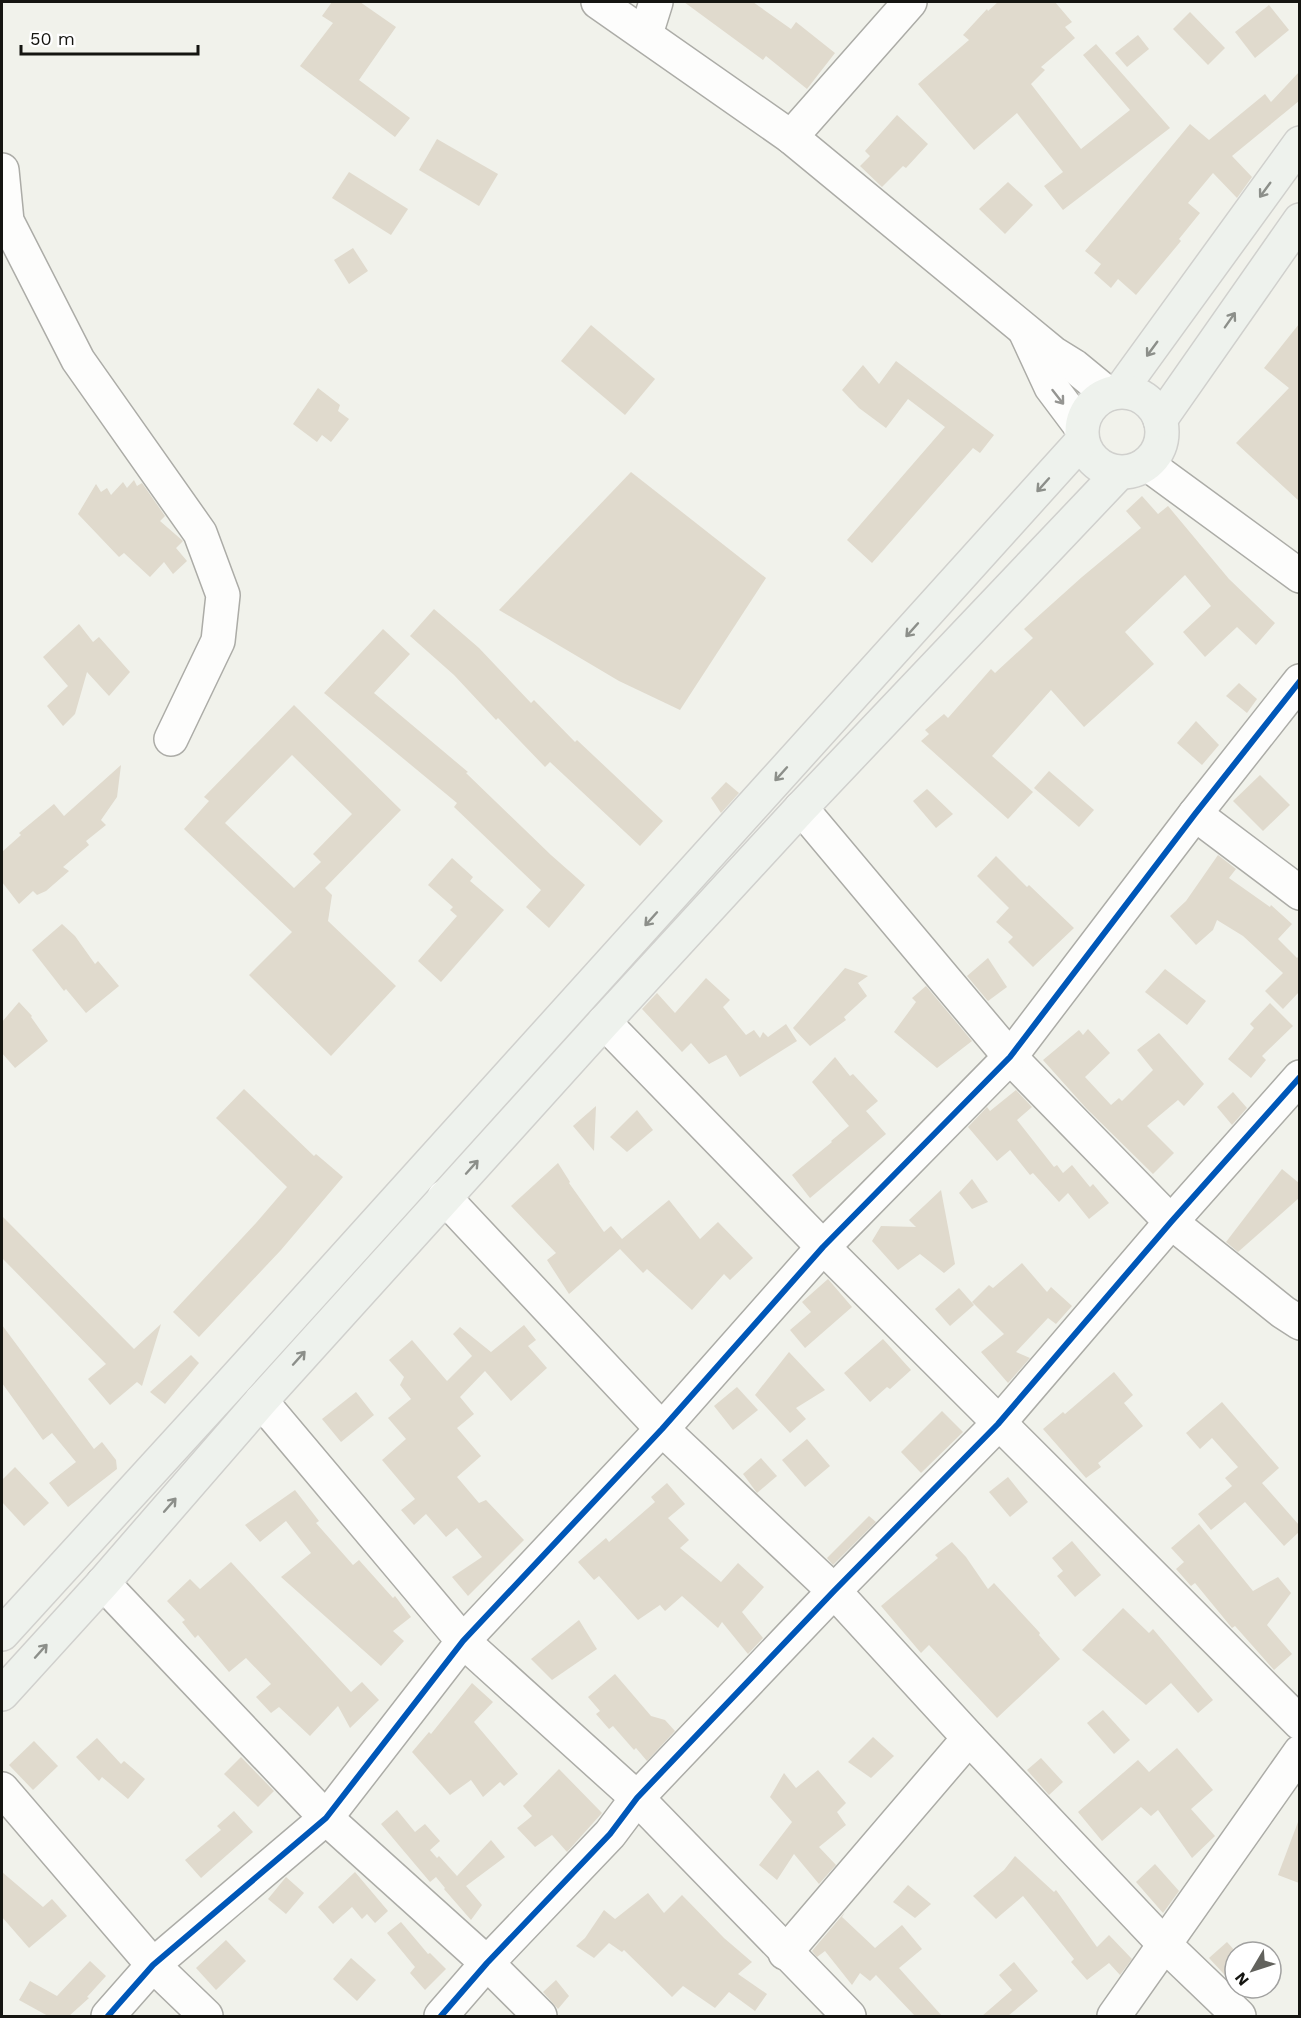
<svg xmlns="http://www.w3.org/2000/svg" width="1301" height="2018" font-family="'Work Sans',sans-serif">
<rect width="100%" height="100%" fill="#f1f2eb"/>
<g fill="#e0dacd" fill-rule="evenodd">
<polygon points="332,2 360,2 396,27 359,80 410,118 395,137 300,66 333,23 322,16"/>
<polygon points="684,2 753,2 791,29 796,22 835,53 807,89 766,56 763,60"/>
<polygon points="998,2 1055,2 1072,22 1065,27 1075,38 1041,67 1045,70 1031,84 1081,149 1130,110 1083,55 1096,44 1170,128 1063,210 1044,186 1063,172 1017,113 974,150 918,84 969,40 963,35 987,9 988,11"/>
<polygon points="1269,5 1289,30 1255,58 1235,32"/>
<polygon points="1190,12 1225,48 1208,65 1173,29"/>
<polygon points="1138,35 1149,49 1127,67 1115,53"/>
<polygon points="1299,72 1299,101 1232,156 1252,177 1237,198 1213,173 1188,203 1200,213 1179,239 1181,241 1136,295 1118,279 1111,288 1094,273 1101,264 1085,251 1190,124 1209,140 1265,94 1271,102"/>
<polygon points="897,115 928,144 906,168 903,166 882,187 860,166 870,156 865,151"/>
<polygon points="437,139 498,174 479,206 419,170"/>
<polygon points="349,172 408,209 391,235 332,198"/>
<polygon points="1008,182 1033,205 1005,234 979,209"/>
<polygon points="353,248 368,271 349,284 334,260"/>
<polygon points="1299,324 1299,501 1236,443 1289,388 1264,368"/>
<polygon points="591,325 655,379 625,415 561,361"/>
<polygon points="896,361 994,435 980,453 973,448 872,563 847,540 945,427 908,399 886,428 859,408 842,390 863,365 879,384"/>
<polygon points="318,388 340,405 338,411 349,419 331,442 322,435 317,442 293,424"/>
<polygon points="631,472 766,578 680,710 619,681 499,610"/>
<polygon points="134,480 137,486 142,483 165,516 160,521 183,541 176,548 187,561 173,574 164,562 150,577 124,553 119,557 78,514 96,484 101,492 107,488 111,495 123,482 127,488"/>
<polygon points="1142,496 1158,514 1168,506 1229,579 1275,623 1256,645 1237,627 1205,657 1183,632 1211,606 1185,575 1125,632 1154,664 1084,727 1051,690 992,756 1033,792 1008,819 921,741 929,734 925,730 944,714 948,718 991,669 995,673 1033,638 1024,629 1082,577 1141,528 1126,511"/>
<polygon points="434,609 479,648 531,703 534,700 575,742 577,740 663,821 640,846 550,762 545,767 498,718 496,720 454,675 410,636"/>
<polygon points="79,624 93,642 99,637 130,672 109,696 87,672 75,714 63,726 47,706 68,686 43,657"/>
<polygon points="383,629 410,654 374,693 468,772 466,773 551,855 585,885 549,928 526,907 541,890 454,807 457,803 324,693"/>
<polygon points="1239,683 1257,699 1247,713 1226,696"/>
<path d="M294,705l107,105 -76,78 7,7 -4,26 68,65 -65,70 -82,-81 43,-43 -108,-103 25,-28 -5,-4zM292,755l60,59 -39,40 8,8 -27,26 -69,-65z"/>
<polygon points="1196,721 1219,745 1202,765 1177,743"/>
<polygon points="121,765 117,797 101,820 106,825 86,841 89,845 63,867 69,871 46,891 37,895 33,891 19,904 2,882 2,852 21,835 19,833 54,804 64,816"/>
<polygon points="1049,771 1094,810 1079,827 1034,788"/>
<polygon points="1260,775 1290,805 1263,831 1233,801"/>
<polygon points="726,782 739,793 721,813 711,798"/>
<polygon points="927,789 953,814 936,828 913,801"/>
<polygon points="1218,855 1236,869 1229,878 1270,907 1271,905 1292,924 1278,939 1297,958 1299,956 1299,992 1283,1009 1265,991 1283,973 1243,936 1217,920 1213,930 1196,945 1170,916 1186,901"/>
<polygon points="996,856 1027,887 1029,885 1074,928 1033,967 1008,942 1013,937 996,922 1009,908 977,876"/>
<polygon points="452,858 473,877 470,881 504,910 441,982 418,961 457,916 450,910 453,907 428,885"/>
<polygon points="62,924 75,936 95,964 98,961 119,986 86,1013 66,989 64,991 32,950"/>
<polygon points="988,958 1007,987 988,1001 967,976"/>
<polygon points="845,968 868,976 858,983 867,996 844,1017 846,1020 810,1046 793,1028"/>
<polygon points="1165,969 1206,1001 1187,1025 1145,992"/>
<polygon points="706,978 730,1000 723,1007 746,1035 754,1030 760,1038 763,1032 768,1037 786,1024 797,1041 740,1077 726,1055 709,1064 691,1043 682,1052 642,1009 657,993 675,1013"/>
<polygon points="926,986 972,1041 937,1068 894,1032 916,1002 912,998"/>
<polygon points="19,1002 32,1016 31,1017 48,1041 15,1068 2,1053 2,1022"/>
<polygon points="1270,1003 1293,1026 1262,1056 1266,1060 1251,1078 1228,1059 1254,1028 1250,1024"/>
<polygon points="1088,1029 1110,1053 1085,1077 1111,1105 1119,1098 1122,1101 1153,1070 1137,1050 1159,1033 1204,1084 1184,1106 1178,1100 1147,1126 1174,1153 1153,1174 1086,1108 1043,1060 1079,1030 1083,1035"/>
<polygon points="835,1057 850,1076 853,1074 878,1101 866,1111 886,1134 810,1198 792,1175 832,1142 831,1141 849,1126 812,1082"/>
<polygon points="244,1089 314,1156 316,1154 343,1177 281,1250 199,1337 173,1312 256,1223 287,1187 216,1118"/>
<polygon points="1016,1090 1032,1107 1017,1120 1054,1167 1057,1165 1063,1173 1072,1165 1090,1187 1093,1184 1109,1203 1089,1219 1068,1193 1059,1202 1033,1173 1030,1175 1010,1150 997,1161 968,1127 987,1107 990,1111"/>
<polygon points="1233,1092 1247,1108 1232,1125 1217,1107"/>
<polygon points="596,1106 594,1151 573,1126"/>
<polygon points="637,1110 653,1130 627,1152 610,1137"/>
<polygon points="558,1163 570,1182 569,1183 604,1232 611,1226 622,1239 669,1200 700,1239 718,1222 753,1258 730,1280 724,1274 692,1310 647,1269 643,1273 620,1249 569,1294 547,1260 556,1253 511,1206"/>
<polygon points="1282,1169 1299,1183 1299,1198 1238,1252 1226,1242"/>
<polygon points="972,1179 988,1202 972,1209 959,1193"/>
<polygon points="941,1190 955,1264 944,1273 920,1254 898,1270 872,1241 881,1226 916,1227 909,1220"/>
<polygon points="2,1216 134,1349 161,1324 142,1386 137,1382 110,1405 88,1379 106,1364 2,1258"/>
<polygon points="1022,1263 1047,1292 1051,1287 1072,1306 1056,1324 1048,1318 1016,1352 1030,1358 1008,1383 981,1352 1004,1334 972,1302 989,1285 993,1288"/>
<polygon points="828,1279 852,1307 805,1348 790,1330 811,1312 802,1302"/>
<polygon points="959,1288 974,1305 950,1326 935,1309"/>
<polygon points="2,1325 94,1449 102,1442 116,1460 117,1469 68,1507 49,1483 76,1462 52,1433 43,1440 2,1383"/>
<polygon points="524,1325 536,1340 528,1346 547,1368 511,1401 485,1371 460,1397 474,1414 457,1428 481,1456 457,1477 479,1503 486,1500 524,1540 468,1596 452,1577 482,1557 457,1528 446,1537 426,1514 414,1525 401,1510 415,1499 382,1460 406,1439 388,1418 411,1399 400,1385 404,1377 389,1360 412,1340 447,1381 472,1356 453,1334 460,1327 491,1352"/>
<polygon points="883,1339 911,1370 890,1389 887,1387 870,1402 844,1373"/>
<polygon points="789,1352 825,1390 796,1408 806,1419 790,1433 755,1395"/>
<polygon points="191,1355 199,1363 165,1404 150,1392"/>
<polygon points="1114,1372 1133,1395 1124,1403 1143,1426 1098,1463 1101,1467 1086,1478 1043,1429 1063,1412 1065,1414"/>
<polygon points="737,1387 758,1410 733,1430 714,1406"/>
<polygon points="356,1392 374,1415 341,1442 322,1419"/>
<polygon points="1222,1402 1279,1468 1262,1483 1299,1525 1299,1532 1284,1546 1245,1502 1211,1530 1198,1514 1232,1486 1225,1478 1238,1467 1212,1438 1200,1449 1186,1433"/>
<polygon points="942,1411 963,1432 921,1473 901,1452"/>
<polygon points="807,1439 830,1466 805,1487 782,1460"/>
<polygon points="761,1458 777,1476 757,1493 743,1474"/>
<polygon points="15,1467 49,1503 24,1526 2,1502 2,1480"/>
<polygon points="1008,1477 1028,1502 1010,1517 989,1492"/>
<polygon points="667,1483 685,1504 668,1518 689,1540 680,1548 721,1582 738,1563 764,1587 742,1612 763,1638 748,1654 722,1622 718,1628 682,1596 665,1611 660,1605 638,1620 599,1576 594,1580 578,1562 606,1538 609,1542 655,1502 651,1497"/>
<polygon points="295,1490 319,1521 316,1523 353,1565 359,1560 393,1598 395,1596 411,1617 393,1631 404,1641 381,1666 281,1577 311,1553 286,1521 260,1542 245,1525"/>
<polygon points="869,1516 876,1522 833,1565 827,1558"/>
<polygon points="1199,1524 1253,1591 1278,1577 1291,1593 1267,1625 1292,1654 1274,1670 1235,1626 1232,1628 1195,1583 1191,1586 1176,1569 1184,1562 1171,1548"/>
<polygon points="1072,1541 1101,1575 1075,1597 1057,1576 1063,1571 1052,1558"/>
<polygon points="952,1542 966,1557 988,1589 994,1583 1040,1633 1039,1635 1060,1659 997,1718 929,1645 921,1653 881,1606 938,1558 935,1555"/>
<polygon points="231,1562 351,1692 362,1682 379,1700 350,1728 338,1706 310,1736 279,1707 271,1713 256,1697 271,1684 246,1658 229,1672 198,1635 195,1638 182,1622 185,1620 167,1601 190,1579 200,1589"/>
<polygon points="1123,1608 1149,1633 1153,1629 1213,1700 1198,1713 1171,1683 1146,1705 1082,1650"/>
<polygon points="579,1620 597,1649 552,1680 531,1659"/>
<polygon points="615,1674 651,1716 665,1720 675,1731 647,1761 636,1748 634,1750 613,1726 609,1729 596,1714 600,1711 588,1697"/>
<polygon points="472,1683 493,1702 474,1722 518,1774 504,1786 500,1782 483,1797 471,1780 450,1795 412,1752 429,1732 431,1734"/>
<polygon points="1103,1710 1130,1740 1114,1754 1087,1723"/>
<polygon points="873,1737 894,1756 871,1778 848,1762"/>
<polygon points="97,1738 121,1764 124,1761 145,1779 128,1799 102,1777 99,1781 76,1757"/>
<polygon points="34,1741 58,1766 33,1790 9,1765"/>
<polygon points="1177,1748 1213,1790 1191,1809 1215,1836 1192,1858 1158,1810 1151,1816 1141,1807 1102,1841 1078,1812 1138,1760 1149,1772"/>
<polygon points="241,1757 274,1791 258,1807 224,1774"/>
<polygon points="1041,1758 1063,1782 1049,1795 1027,1770"/>
<polygon points="559,1769 602,1813 567,1852 552,1835 535,1847 517,1828 532,1816 523,1806"/>
<polygon points="818,1770 846,1803 837,1812 846,1825 819,1847 836,1865 819,1884 794,1854 777,1880 759,1865 792,1822 770,1797 784,1773 796,1788"/>
<polygon points="397,1810 415,1832 425,1824 440,1841 430,1850 437,1858 439,1856 457,1876 491,1840 505,1857 466,1886 482,1905 471,1920 444,1889 445,1888 436,1877 430,1882 381,1824"/>
<polygon points="234,1811 253,1832 201,1878 185,1860 221,1830 217,1826"/>
<polygon points="1298,1822 1299,1822 1299,1883 1278,1875"/>
<polygon points="1015,1856 1054,1892 1056,1890 1097,1947 1109,1935 1132,1959 1120,1975 1109,1963 1087,1980 1071,1962 1074,1959 1023,1896 996,1919 973,1896 1004,1870"/>
<polygon points="1155,1864 1179,1891 1163,1913 1136,1882"/>
<polygon points="2,1872 43,1907 52,1899 67,1916 29,1948 2,1917"/>
<polygon points="355,1872 388,1911 375,1923 367,1914 362,1919 352,1907 333,1924 318,1907"/>
<polygon points="286,1877 304,1893 286,1914 268,1899"/>
<polygon points="908,1885 931,1904 915,1918 893,1902"/>
<polygon points="648,1893 664,1913 682,1895 724,1938 752,1962 738,1974 767,1994 755,2011 729,1992 715,2008 683,1986 672,1997 624,1950 622,1952 609,1943 594,1958 576,1946 585,1938 604,1910 615,1919"/>
<polygon points="845,1912 842,1917 875,1948 902,1925 922,1949 899,1968 942,2016 915,2016 876,1975 870,1981 860,1973 852,1985 825,1951 817,1957 812,1951"/>
<polygon points="401,1922 428,1954 430,1953 446,1969 425,1990 410,1973 415,1967 387,1933"/>
<polygon points="226,1940 246,1961 216,1990 196,1968"/>
<polygon points="1227,1942 1235,1951 1235,1986 1209,1958"/>
<polygon points="351,1958 376,1980 357,2001 333,1979"/>
<polygon points="90,1961 106,1976 87,1997 89,1998 69,2016 48,2016 19,2000 30,1981 57,1996"/>
<polygon points="1014,1962 1038,1991 1008,2016 982,2016 1012,1990 999,1975"/>
<polygon points="556,1980 569,1996 558,2009 543,1992"/>
</g>
<g fill="none" stroke-linecap="round" stroke-linejoin="round">
<g stroke="#acaca7" stroke-width="36">
<g id="minor">
<polyline points="598,2 791,137 1053,353 1074,366 1108,394"/>
<polyline points="646,34 656,2"/>
<polyline points="791,137 910,2"/>
<polyline points="2,170 7,221 78,360 200,533 223,595 218,641 171,739"/>
<polyline points="1026,333 1051,387 1081,427"/>
<polyline points="1147,464 1300,576"/>
<polyline points="801,808 1010,1057 1171,1222 1283,1312 1300,1323"/>
<polyline points="1195,814 1300,893"/>
<polyline points="604,1022 823,1247 1300,1723"/>
<polyline points="444,1197 662,1429 834,1591 969,1738 1164,1944 1239,2016"/>
<polyline points="261,1401 463,1641 637,1798 849,2016"/>
<polyline points="103,1583 326,1818 487,1963 540,2016"/>
<polyline points="2,1789 153,1965 206,2016"/>
<polyline points="785,1953 969,1738"/>
<polyline points="108,2016 153,1965 326,1818 463,1641 662,1429 823,1247 1010,1057 1195,814 1300,681"/>
<polyline points="441,2016 487,1963 610,1834 637,1798 834,1591 998,1424 1171,1222 1300,1077"/>
<polyline points="1114,2016 1300,1752"/>
</g>
</g>
<g stroke="#d0d0cd" stroke-width="36">
<g id="major">
<polyline points="1120,391 1300,143"/>
<circle cx="1122" cy="432" r="40"/>
<polyline points="1160,420 1300,220"/>
<polyline points="2,1634 226,1389 1082,441"/>
<polyline points="2,1694 103,1583 261,1401 604,1022 801,808 1119,473"/>
</g>
</g>
<use href="#minor" stroke="#fdfdfc" stroke-width="33"/>
<use href="#major" stroke="#eef2ed" stroke-width="33"/>
<g stroke="#fff" stroke-width="10">
<g id="cycleway">
<polyline points="108,2016 153,1965 326,1818 463,1641 662,1429 823,1247 1010,1057 1195,814 1300,681"/>
<polyline points="441,2016 487,1963 610,1834 637,1798 834,1591 998,1424 1171,1222 1300,1077"/>
</g>
</g>
<use href="#cycleway" stroke="#0057b8" stroke-width="6"/>
</g>
<defs><path id="oneway-shaft" d="M-6 0H5M1.5-3L5.5 0L1.5 3" fill="none" stroke-width="1.6" stroke-linecap="round" stroke-linejoin="round" transform="scale(1.5)"/></defs>
<g stroke="#8c8f8a">
<use href="#oneway-shaft" transform="translate(1265 190) rotate(126)"/>
<use href="#oneway-shaft" transform="translate(1230 320) rotate(-55)"/>
<use href="#oneway-shaft" transform="translate(1152 349) rotate(126)"/>
<use href="#oneway-shaft" transform="translate(1043 485) rotate(132)"/>
<use href="#oneway-shaft" transform="translate(912 630) rotate(132)"/>
<use href="#oneway-shaft" transform="translate(781 774) rotate(132)"/>
<use href="#oneway-shaft" transform="translate(651 919) rotate(132)"/>
<use href="#oneway-shaft" transform="translate(472 1167) rotate(-48)"/>
<use href="#oneway-shaft" transform="translate(299 1358) rotate(-48)"/>
<use href="#oneway-shaft" transform="translate(170 1505) rotate(-49)"/>
<use href="#oneway-shaft" transform="translate(41 1651) rotate(-48)"/>
</g>
<use stroke="#959592" href="#oneway-shaft" transform="translate(1058 397) rotate(52)"/>
<rect width="1301" height="2018" fill="none" stroke="#151511" stroke-width="6"/>
<g transform="translate(1253 1970) rotate(231)"><circle r="28" fill="#ffffff" stroke="#a1a1a0" stroke-width="1.5"/>
<path d="M0-4.5L10 22L0 15L-10 22Z" fill="#62625d"/>
<text y="-9" font-size="16" font-weight="bold" text-anchor="middle" fill="#151511">N</text>
</g>
<path d="M21 45v9h177v-9" fill="none" stroke="#151511" stroke-width="3"/>
<text x="30" y="45" font-size="18" fill="#151511" stroke="#ffffff" stroke-width="4.5" paint-order="stroke">50 m</text>
</svg>
